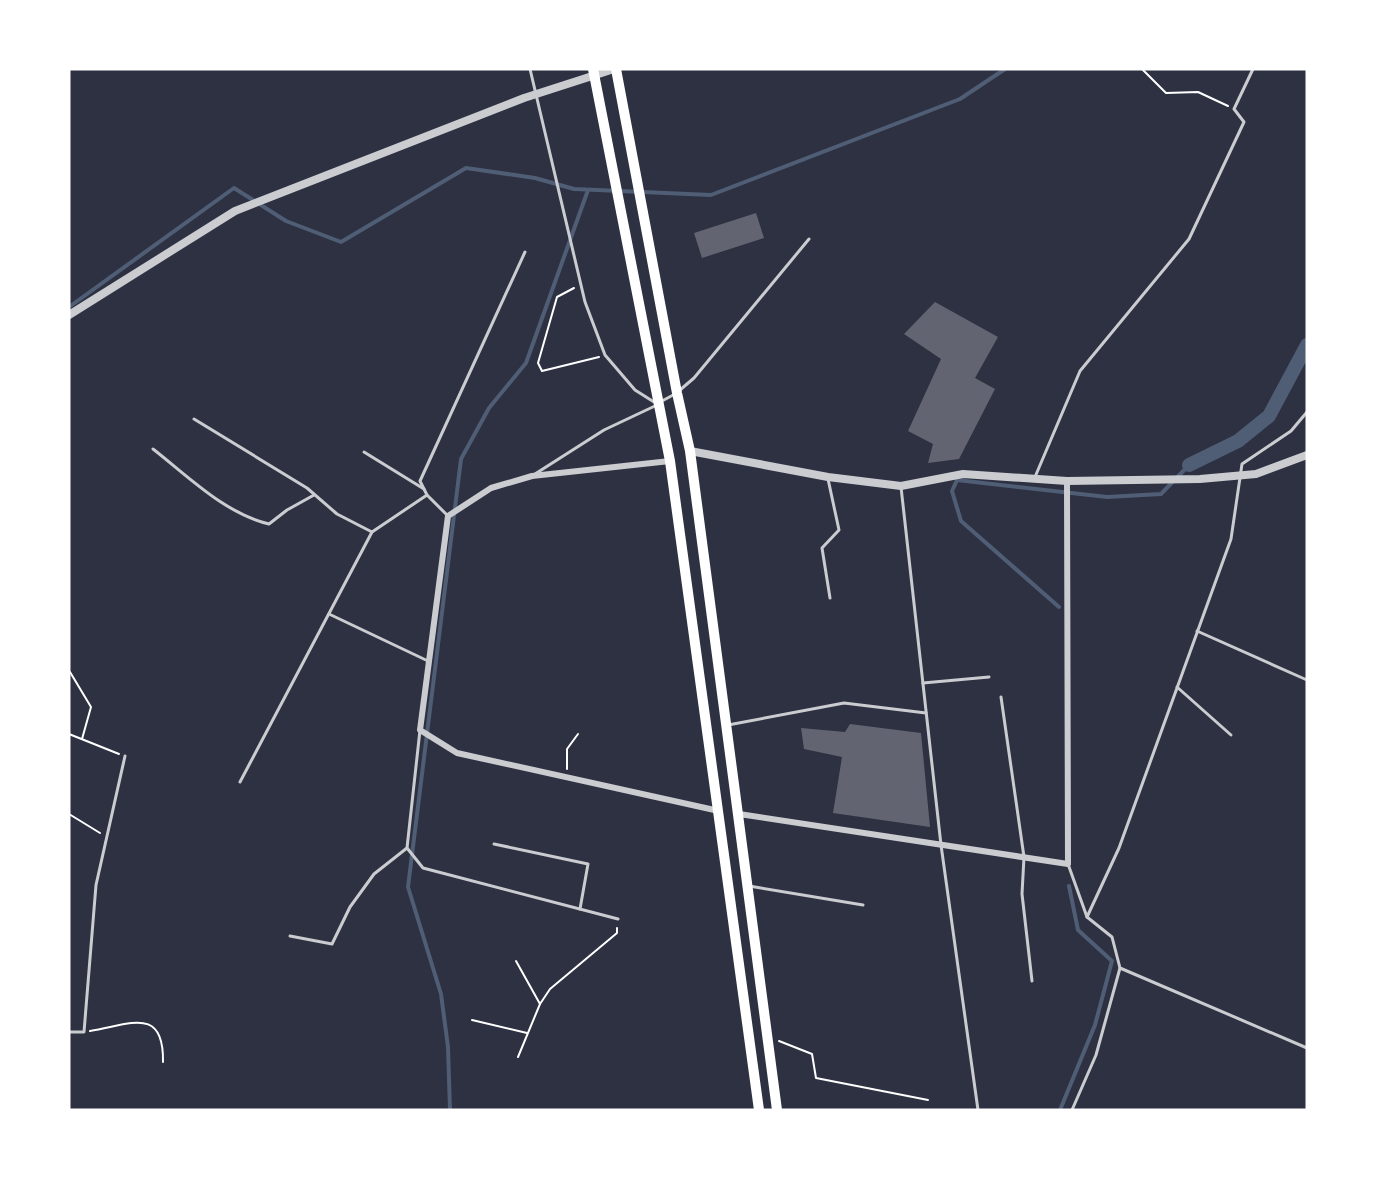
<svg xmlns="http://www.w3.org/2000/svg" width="1376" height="1179" font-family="Rubik,sans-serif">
<rect width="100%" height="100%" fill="#2d3142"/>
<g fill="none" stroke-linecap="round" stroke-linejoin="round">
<g stroke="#4f5d75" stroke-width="4">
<polyline points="69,307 234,188 286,221 341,242 466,168 535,178 574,189 711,195 960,99 1005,69"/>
<polyline points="1059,607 961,521 952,491 957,480 1107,497 1161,494 1189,465"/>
<polyline points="450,1110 448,1047 441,994 408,887 461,459 489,408 526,363 588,190"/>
<polyline points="1060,1110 1095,1025 1112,961 1078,930 1069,886"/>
</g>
<polyline stroke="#4f5d75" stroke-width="14" points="1189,465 1238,441 1269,416 1307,345"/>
</g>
<g fill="#626471">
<polygon points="756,213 764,238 702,258 694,233"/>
<polygon points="935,302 998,337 975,378 995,389 959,459 928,463 933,444 908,431 941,359 904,334"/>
<polygon points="850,724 921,733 930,827 833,813 842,757 804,749 801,728 845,732"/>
</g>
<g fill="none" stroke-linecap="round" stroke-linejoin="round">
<g stroke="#fff" stroke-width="2">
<polyline points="1142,69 1166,93 1198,92 1228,106"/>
<polyline points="574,288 557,297 538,363 542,371 599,357"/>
<polyline points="70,672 91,707 82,739"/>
<polyline points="69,734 119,754"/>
<polyline points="567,769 567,749 578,734"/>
<polyline points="69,814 100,833"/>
<polyline points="516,961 540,1004"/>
<polyline points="472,1020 527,1033"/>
<path d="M90,1031c39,-6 74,-26 73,31"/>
<polyline points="779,1041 812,1054 816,1078 928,1100"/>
<polyline points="518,1057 540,1004 550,989 617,933 617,928"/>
</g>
<g stroke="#caccd0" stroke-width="3">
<polyline points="530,69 585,302 605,355 635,390 654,402"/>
<polyline points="680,390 694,378 809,239"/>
<polyline points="662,401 675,394"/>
<polyline points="194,419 307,488 337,514 372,532"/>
<path d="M153,449c36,28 71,64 116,75l18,-14 27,-15"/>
<polyline points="364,452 424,489"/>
<polyline points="535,474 604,430 657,405"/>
<polyline points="1035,477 1080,371 1189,239 1244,122 1234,109 1253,69"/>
<polyline points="828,479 839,530 822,548 830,598"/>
<polyline points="901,487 941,845 978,1110"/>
<polyline points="427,495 420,481 525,252"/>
<polyline points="329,614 428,661"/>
<polyline points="1197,631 1307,680"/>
<polyline points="923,683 989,677"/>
<polyline points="1177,687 1231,735"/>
<polyline points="1001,697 1024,857 1022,894 1032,981"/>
<polyline points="728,725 844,703 926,713"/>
<polyline points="420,730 407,848 423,868 618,919"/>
<polyline points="240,782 372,532 427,495 448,516"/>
<polyline points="494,844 588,864 580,909"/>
<polyline points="1068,864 1087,917 1112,937 1120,968 1307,1048"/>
<polyline points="749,886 863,905"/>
<polyline points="1087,917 1119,848 1231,539 1242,464 1291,431 1307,412"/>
<polyline points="290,936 332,944 350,907 374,874 407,848"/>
<polyline points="69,1032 84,1032 96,885 125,756"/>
<polyline points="1072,1110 1096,1055 1120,968"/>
</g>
<g stroke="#caccd0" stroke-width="6">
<polyline points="670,461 532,476 491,488 448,516 420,730 457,753 719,811"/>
<polyline points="739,814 1068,864 1067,481"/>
</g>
<g stroke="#caccd0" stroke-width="8">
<polyline points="69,315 235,211 524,98 614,69"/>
<polyline points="690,451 828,477 901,486 963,474 1067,481 1200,479 1256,474 1307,455"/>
</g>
<g stroke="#fff" stroke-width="10">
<polyline points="593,69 670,461 759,1110"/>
<polyline points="616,69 677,393 690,451 777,1110"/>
</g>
</g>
<rect width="1376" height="1179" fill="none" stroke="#ffffff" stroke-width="141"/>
</svg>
